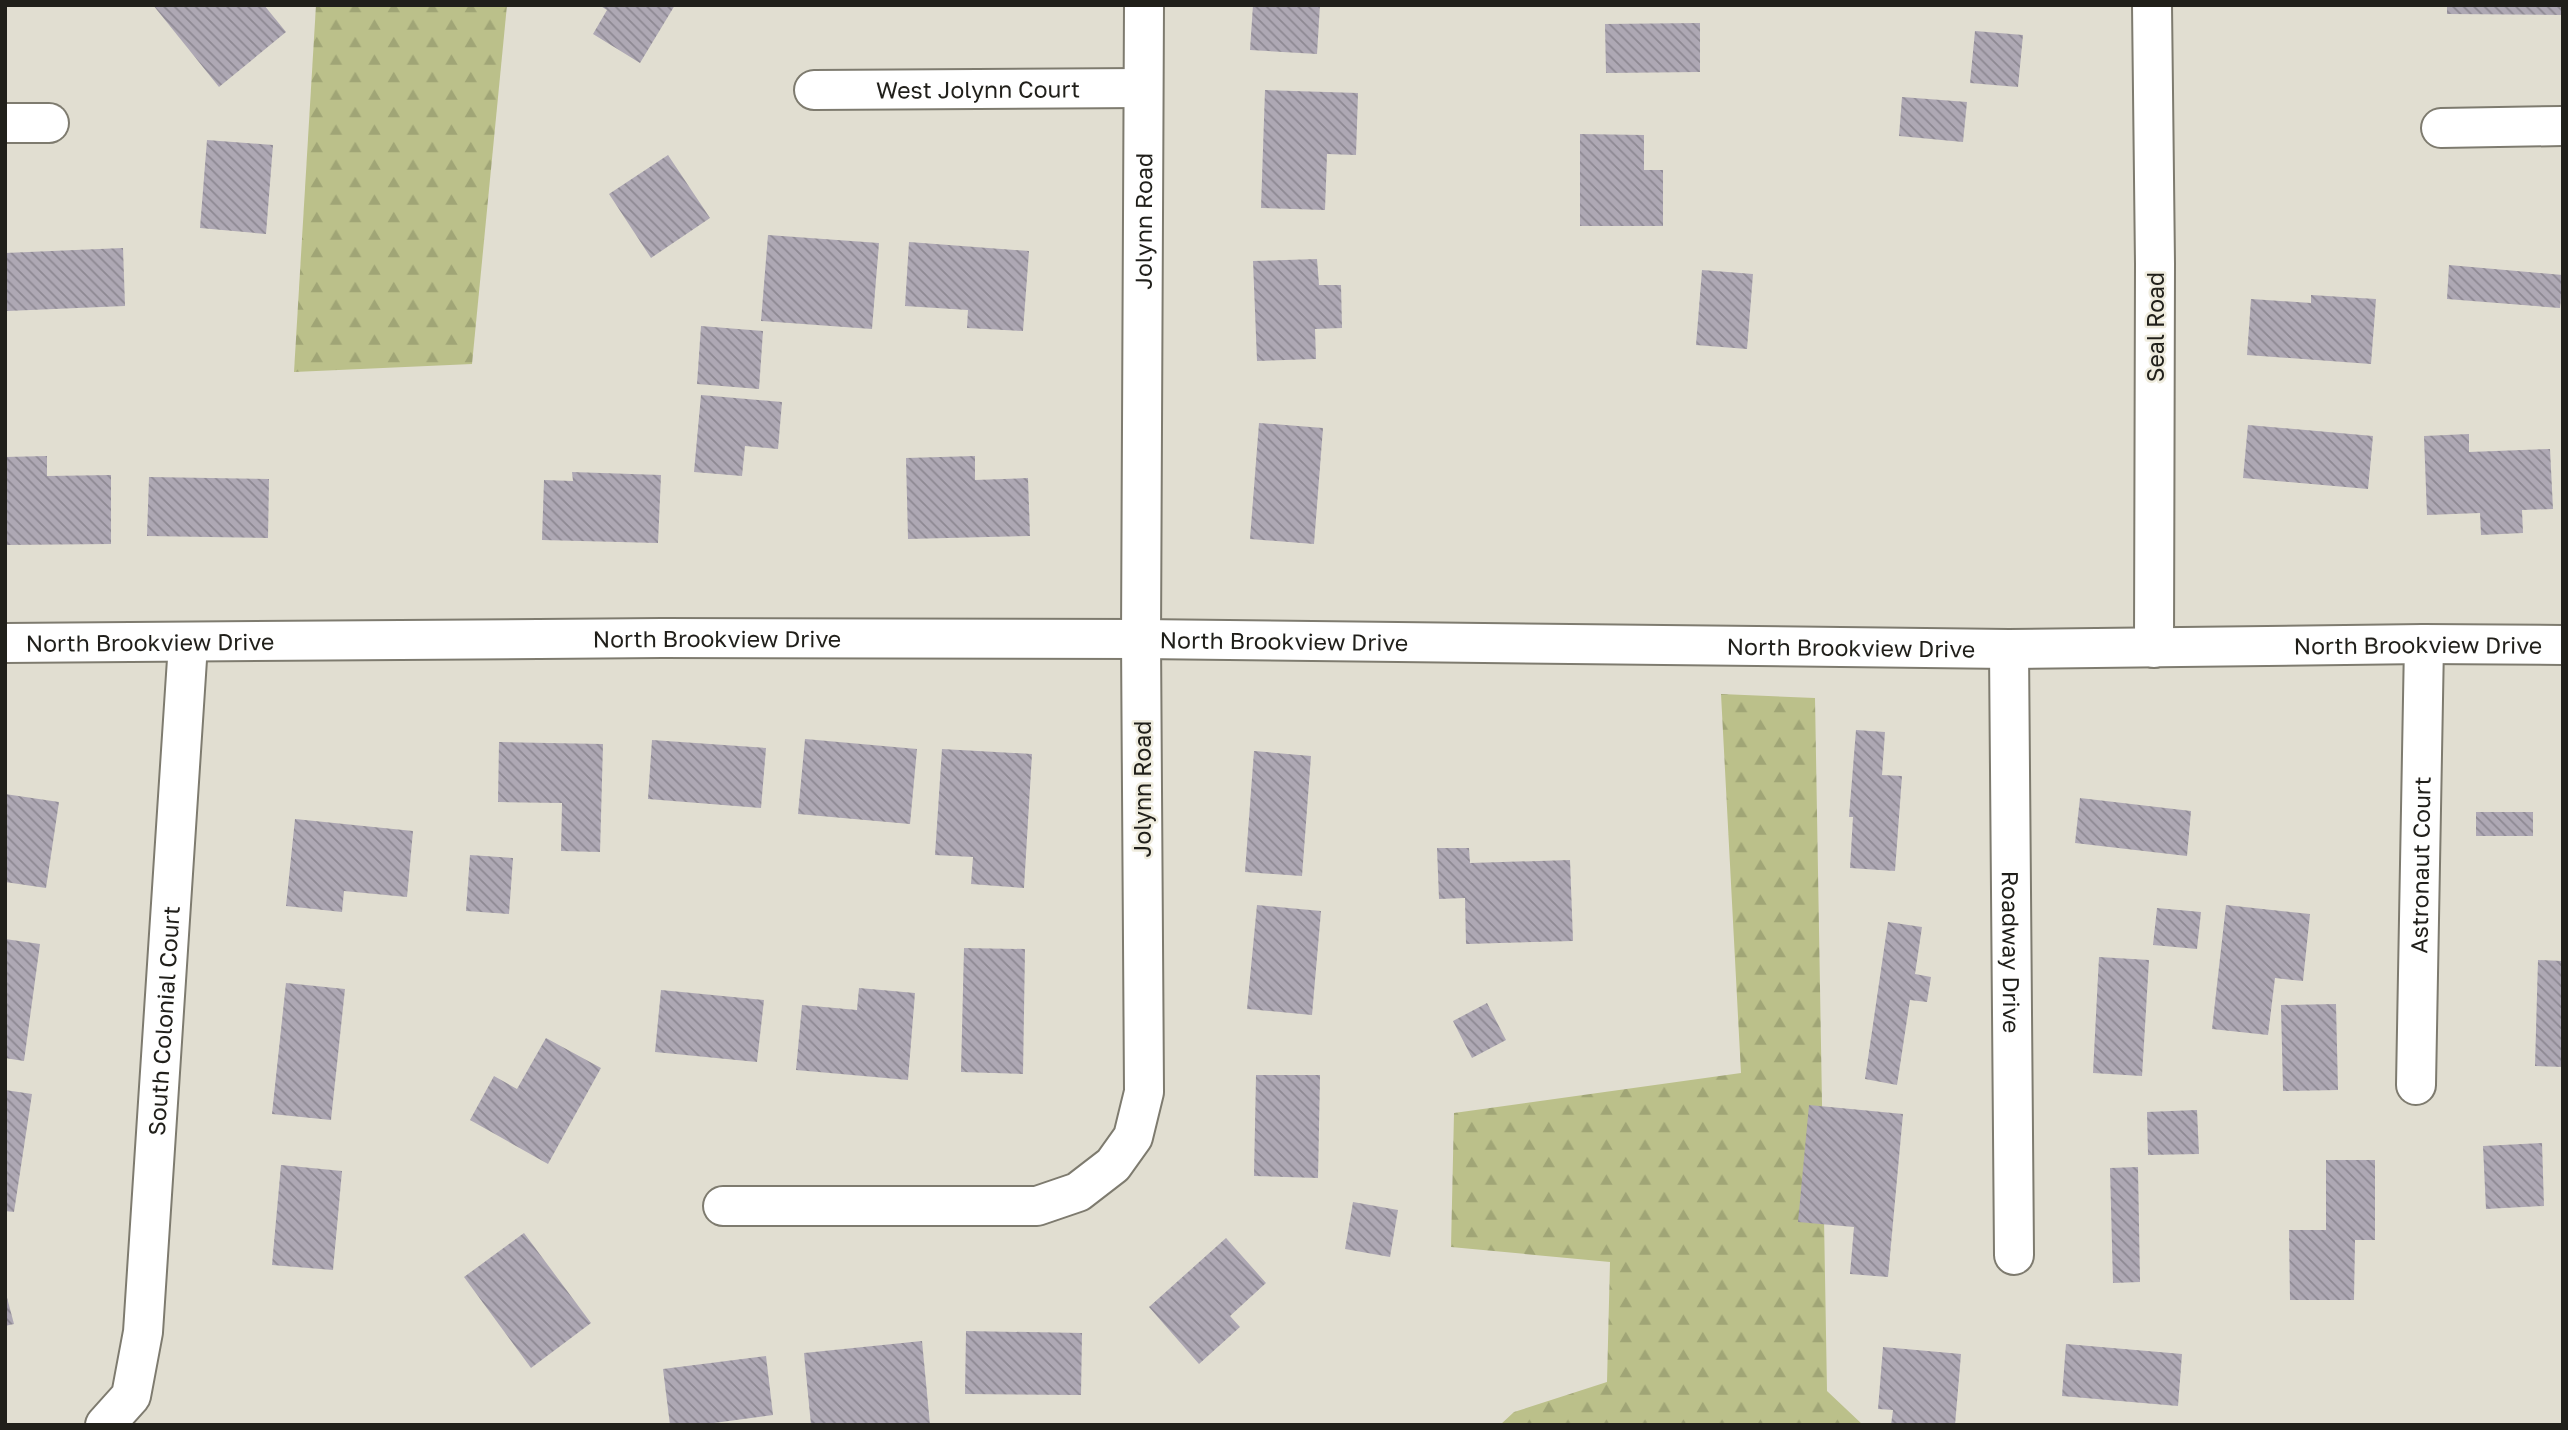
<svg xmlns="http://www.w3.org/2000/svg" width="2568" height="1430" font-family="'Golos Text',sans-serif">
<defs>
<pattern id="forest-firs" width="22" height="20" patternUnits="userSpaceOnUse" patternTransform="scale(1.75)"><rect width="22" height="20" fill="#bbc08a"/><path d="M5 1l3.5 6h-7zM16 11l3.5 6h-7z" fill="#a0a576"/></pattern>
<pattern id="building-back-hatch" width="6" height="6" patternUnits="userSpaceOnUse" patternTransform="scale(1.75)"><rect width="6" height="6" fill="#aea8b4"/><path d="M-1 5l2 2M0 0l6 6M5-1l2 2" fill="none" stroke="#8d8892"/></pattern>
</defs>
<rect width="100%" height="100%" fill="#e1ded1"/>
<g fill="url(#forest-firs)">
<polygon points="316,5 507,5 472,364 294,372"/>
<polygon points="1721,694 1815,698 1827,1391 1863,1425 1500,1425 1514,1412 1607,1382 1610,1262 1451,1247 1454,1113 1741,1073"/>
</g>
<g fill="url(#building-back-hatch)">
<polygon points="153,5 264,5 286,32 219,87"/>
<polygon points="599,5 675,5 640,63 593,34 607,10"/>
<polygon points="1253,5 1320,5 1317,54 1250,50"/>
<polygon points="2447,5 2563,5 2563,15 2447,14"/>
<polygon points="1700,23 1700,72 1606,73 1605,24"/>
<polygon points="1975,31 2023,35 2018,87 1970,83"/>
<polygon points="1265,90 1358,93 1356,155 1327,154 1325,210 1261,208"/>
<polygon points="1902,97 1967,102 1963,142 1899,136"/>
<polygon points="1580,134 1644,135 1644,170 1663,170 1663,226 1580,226"/>
<polygon points="207,140 273,145 266,234 200,228"/>
<polygon points="668,155 710,218 651,258 609,194"/>
<polygon points="768,235 879,243 872,329 761,321"/>
<polygon points="909,242 1029,251 1023,331 967,328 968,310 905,306"/>
<polygon points="123,248 125,306 7,311 5,253"/>
<polygon points="1317,259 1319,285 1341,285 1342,328 1315,329 1316,359 1257,361 1253,261"/>
<polygon points="2449,265 2563,275 2560,308 2447,299"/>
<polygon points="1702,270 1753,274 1747,349 1696,345"/>
<polygon points="2311,295 2376,299 2371,364 2247,355 2251,299 2311,303"/>
<polygon points="701,326 763,331 759,389 697,384"/>
<polygon points="701,395 782,402 778,449 745,446 742,476 694,472"/>
<polygon points="1259,423 1323,428 1314,544 1250,539"/>
<polygon points="2248,425 2373,436 2368,489 2243,478"/>
<polygon points="2469,434 2469,452 2550,449 2553,509 2522,510 2523,533 2481,535 2480,513 2427,515 2424,436"/>
<polygon points="47,456 47,476 111,475 111,544 5,545 5,457"/>
<polygon points="975,456 975,480 1028,478 1030,536 908,539 906,458"/>
<polygon points="572,472 661,475 658,543 542,540 544,480 573,481"/>
<polygon points="149,477 269,479 268,538 147,536"/>
<polygon points="1856,730 1885,732 1882,775 1902,776 1895,871 1850,868 1853,817 1849,817"/>
<polygon points="805,739 917,749 910,824 798,814"/>
<polygon points="652,740 766,748 761,808 648,799"/>
<polygon points="499,742 603,744 600,852 561,851 562,803 498,802"/>
<polygon points="942,749 1032,754 1024,888 971,884 973,857 935,855"/>
<polygon points="1254,751 1311,756 1302,876 1245,872"/>
<polygon points="5,794 59,802 46,888 5,882"/>
<polygon points="2080,798 2191,811 2187,856 2075,843"/>
<rect x="2476" y="812" width="57" height="24"/>
<polygon points="295,819 413,831 407,897 344,891 342,912 286,906"/>
<polygon points="1437,848 1469,848 1470,863 1570,860 1573,941 1466,944 1465,898 1439,899"/>
<polygon points="470,855 513,858 509,914 466,911"/>
<polygon points="1257,905 1321,911 1312,1015 1247,1009"/>
<polygon points="2226,905 2310,914 2303,981 2275,978 2268,1035 2212,1029"/>
<polygon points="2157,908 2201,912 2197,949 2153,945"/>
<polygon points="1888,922 1922,927 1915,974 1931,977 1927,1002 1910,1000 1897,1085 1865,1079"/>
<polygon points="5,939 40,944 24,1061 5,1058"/>
<polygon points="964,948 1025,949 1023,1074 961,1072"/>
<polygon points="2099,957 2149,960 2142,1076 2093,1073"/>
<polygon points="2538,960 2563,961 2563,1067 2535,1066"/>
<polygon points="286,983 345,989 331,1120 272,1114"/>
<polygon points="859,988 915,993 908,1080 796,1070 802,1005 857,1010"/>
<polygon points="661,990 764,1000 757,1062 655,1052"/>
<polygon points="1487,1003 1506,1040 1472,1058 1453,1021"/>
<polygon points="2336,1004 2338,1090 2283,1091 2281,1005"/>
<polygon points="546,1038 601,1068 548,1164 470,1120 494,1076 517,1089"/>
<polygon points="1256,1075 1320,1075 1318,1178 1254,1176"/>
<polygon points="5,1090 32,1094 14,1212 5,1211"/>
<polygon points="1809,1105 1903,1114 1888,1277 1850,1274 1854,1227 1798,1222"/>
<polygon points="2197,1110 2199,1154 2148,1155 2147,1112"/>
<polygon points="2542,1143 2544,1206 2486,1209 2483,1146"/>
<polygon points="2326,1160 2375,1160 2375,1240 2355,1240 2354,1300 2290,1300 2289,1230 2326,1230"/>
<polygon points="281,1165 342,1171 333,1270 272,1265"/>
<polygon points="2138,1167 2140,1282 2113,1283 2110,1168"/>
<polygon points="1353,1202 1398,1210 1390,1257 1345,1249"/>
<polygon points="524,1233 591,1323 531,1368 464,1277"/>
<polygon points="1226,1238 1266,1283 1230,1316 1240,1327 1199,1364 1149,1307"/>
<polygon points="5,1290 14,1324 5,1326"/>
<polygon points="966,1331 1082,1333 1081,1395 965,1394"/>
<polygon points="922,1341 930,1425 811,1425 804,1353"/>
<polygon points="2066,1344 2182,1354 2178,1406 2062,1396"/>
<polygon points="1883,1347 1961,1354 1955,1425 1891,1425 1893,1410 1878,1409"/>
<polygon points="766,1356 773,1415 699,1425 670,1425 663,1369"/>
</g>
<g fill="none" stroke-linecap="round" stroke-linejoin="round">
<g stroke="#7e7b6f" stroke-width="42">
<g id="minor">
<polyline points="2152,5 2155,264 2154,648"/>
<path id="s1" d="M814,90l328,-2"/>
<polyline points="5,123 49,123"/>
<polyline points="2441,128 2563,126"/>
<path id="s2" d="M5,643l657,-5 479,1 868,10 415,-5 139,1"/>
<path id="s3" d="M2009,649l5,606"/>
<path id="s4" d="M2416,1085l8,-441"/>
<path id="s5" d="M723,1206h314l41,-14 35,-27 20,-28 11,-45 -3,-453 3,-634"/>
<path id="s6" d="M105,1425l26,-29 12,-64 45,-688"/>
</g>
</g>
<use href="#minor" stroke="#fff" stroke-width="38"/>
</g>
<g text-anchor="middle" dominant-baseline="central" stroke-width="5" stroke-linejoin="round" paint-order="stroke">
<g font-size="23" fill="#201f1a" stroke="#efecde">
<text stroke="none"><textPath href="#s1" startOffset="164">West Jolynn Court</textPath></text>
<text stroke="none"><textPath href="#s5" startOffset="1353">Jolynn Road</textPath></text>
<text transform="translate(2155 327) rotate(-90)">Seal Road</text>
<text stroke="none"><textPath href="#s2" startOffset="712">North Brookview Drive</textPath></text>
<text stroke="none"><textPath href="#s2" startOffset="1279">North Brookview Drive</textPath></text>
<text stroke="none"><textPath href="#s2" startOffset="145">North Brookview Drive</textPath></text>
<text stroke="none"><textPath href="#s2" startOffset="2413">North Brookview Drive</textPath></text>
<text stroke="none"><textPath href="#s2" startOffset="1846">North Brookview Drive</textPath></text>
<text transform="translate(1142 789) rotate(-90)">Jolynn Road</text>
<text stroke="none"><textPath href="#s4" startOffset="220">Astronaut Court</textPath></text>
<text stroke="none"><textPath href="#s3" startOffset="303">Roadway Drive</textPath></text>
<text stroke="none"><textPath href="#s6" startOffset="416">South Colonial Court</textPath></text>
</g>
</g>
<rect width="2568" height="1430" fill="none" stroke="#201f1a" stroke-width="14"/>
</svg>
